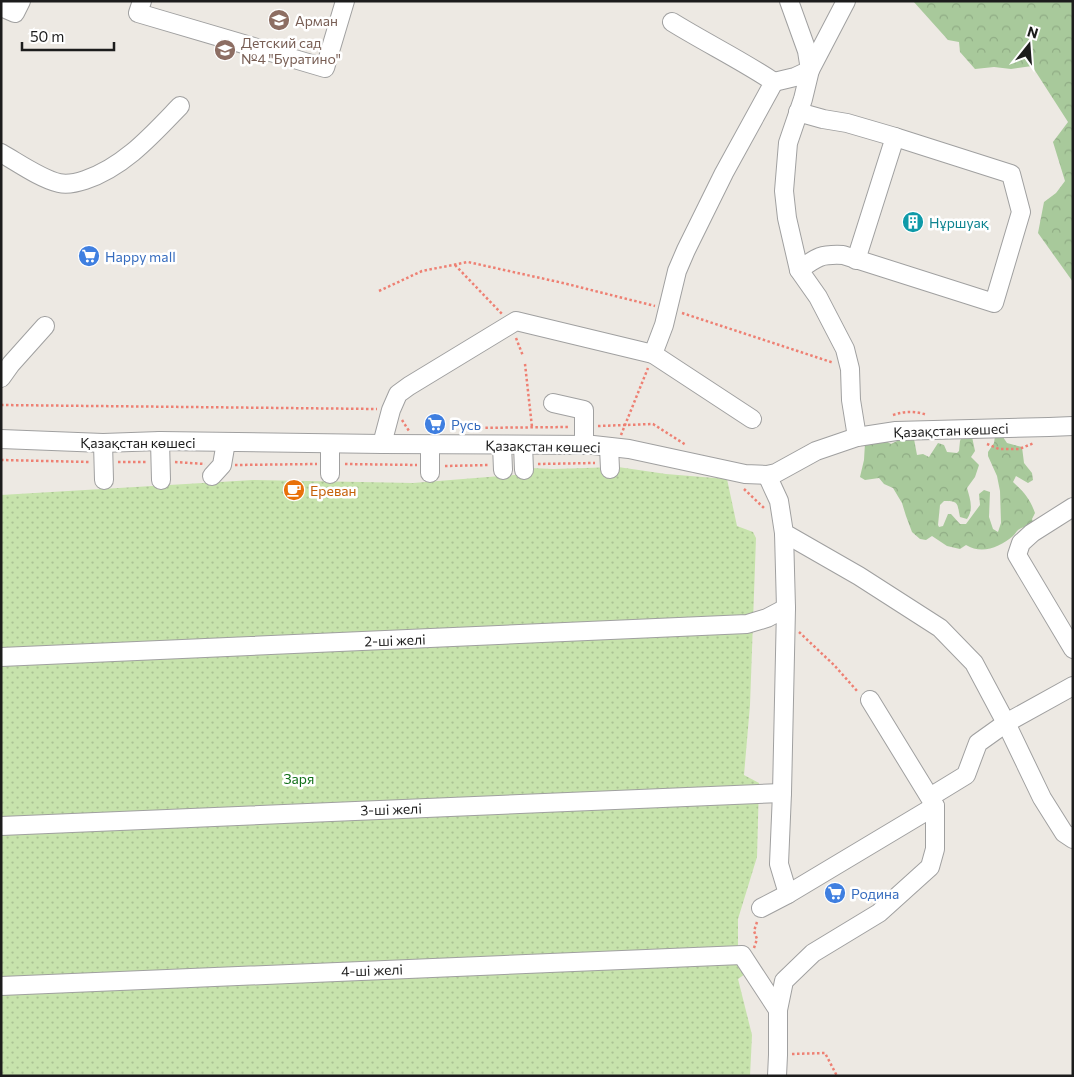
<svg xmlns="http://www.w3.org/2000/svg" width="1074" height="1077" font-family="Commissioner,sans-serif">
<defs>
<pattern id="grass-dots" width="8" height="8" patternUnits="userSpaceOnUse" patternTransform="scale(1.25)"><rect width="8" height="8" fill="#c7e3ac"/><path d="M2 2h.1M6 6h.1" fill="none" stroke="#aac293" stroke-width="1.8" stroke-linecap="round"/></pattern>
<pattern id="forest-crowns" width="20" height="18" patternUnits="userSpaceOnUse" patternTransform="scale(1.25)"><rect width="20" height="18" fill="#a8c99b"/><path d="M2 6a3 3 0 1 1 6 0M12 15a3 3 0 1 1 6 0" fill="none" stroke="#90ac85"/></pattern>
</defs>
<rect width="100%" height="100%" fill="#ede9e3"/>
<polygon fill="url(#grass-dots)" points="618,467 666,474 727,479 737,526 753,532 756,538 750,705 744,775 759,783 757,857 738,919 738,949 731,956 745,974 738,979 752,1035 750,1076 1,1076 1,495 253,480 413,483 527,474 531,468 553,469"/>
<g fill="url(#forest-crowns)">
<polygon points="913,1 1073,1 1073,282 1038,233 1044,202 1056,193 1065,181 1053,142 1068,122 1032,66 1011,69 994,67 975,69 960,52 959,42 948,40"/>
<path d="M964,431l7,1 4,19 -4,6 8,8 -4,12 -8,11c3,11 7,21 0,31l-7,-2c-3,-14 -1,-16 -16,-16l-4,4 -2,20 1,2 4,-1 5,-12h3l9,10h6l14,-19 -1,-11 5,-4 6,2 -1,25 4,12 5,3 3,-9 -1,-32 -3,-15 -9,-20v-4l6,-9 1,-7 3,-1 5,2 4,6 15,4 2,16 8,10 1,7 -5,3 -12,-7 -3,6c11,10 17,17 22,31l-3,6 2,6c-5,1 -12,2 -16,5 -2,2 -3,4 -5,6 -13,11 -31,19 -47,9l-6,4 -13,-3 -15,-10 -6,4 -6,-1 -8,-7 -6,-16 -4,-13 -9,-15 -9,-4 -5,-6 -14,2 -5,-3 4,-17 1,-17 12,-7 14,8 18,-9 5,4 3,16 6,-1 6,3 9,-14 6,2 3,7 10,1 2,-2 1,-10z"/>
</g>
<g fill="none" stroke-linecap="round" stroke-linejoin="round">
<g stroke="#a0a0a0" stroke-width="20">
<g id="minor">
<polyline points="142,1 138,13 325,68 345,1"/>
<polyline points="789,1 807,51 810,70 803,99 788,143 784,191 787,218 799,270 818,297 845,349 850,369 851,400 857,437"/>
<polyline points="1,7 15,13 21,1"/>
<polyline points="774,82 795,77 810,70 846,1"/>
<polyline points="798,112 823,119 847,123 895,137 856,260"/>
<path d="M1,153c16,9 40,26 58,30 9,2 17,0 26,-3 39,-13 67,-45 95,-74"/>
<path d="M799,270c18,-13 21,-16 44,-15l151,48 27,-91 -10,-38 -116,-37"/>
<path d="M653,354l11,-29 13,-54 9,-21 38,-77 50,-91c-33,-22 -68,-39 -102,-60"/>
<polyline points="1,378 11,364 45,326"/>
<polyline points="553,403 584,410 584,445"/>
<polyline points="1,439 103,443 160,441 382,444 593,445 629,449 745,474 767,475 776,473 816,451 857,437 896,431 1049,427 1073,426"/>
<polyline points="160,441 161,480"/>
<polyline points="103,443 104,480"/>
<polyline points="382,444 391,410 398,394 409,386 516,321 653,354 752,419"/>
<polyline points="502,445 503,470"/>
<polyline points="523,445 524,470"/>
<polyline points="609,447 610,469"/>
<polyline points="430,473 430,445"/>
<polyline points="330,474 330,444"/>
<polyline points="767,475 779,501 784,533 859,576 940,628 974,663 1006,723 1042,798 1064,833 1073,839"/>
<polyline points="212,476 222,465 226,442"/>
<polyline points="1073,507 1032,533 1021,543 1017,555 1073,649"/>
<polyline points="784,533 786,608 782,793 779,864 788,894"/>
<polyline points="1,657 747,624 767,618 786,608"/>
<polyline points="930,797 966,775 978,743 1006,723 1073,686"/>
<polyline points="1,826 782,793"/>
<polyline points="761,908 788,894 935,806 870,700"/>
<polyline points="1,986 742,955 778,1010"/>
<polyline points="777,1076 778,1055 778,1010 784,981 813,953 879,913 930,867 935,849 935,806"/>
</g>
</g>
<g stroke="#ee8073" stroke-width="2.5" stroke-dasharray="2.5 2.5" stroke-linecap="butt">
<polyline points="455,265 502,314"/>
<polyline points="379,291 422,271 468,262 563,283 655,306"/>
<polyline points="682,313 834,363"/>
<polyline points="516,338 523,356"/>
<polyline points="525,364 532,427"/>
<polyline points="1,405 377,409"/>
<path d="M893,415c12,-4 23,-4 34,0"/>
<polyline points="402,420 409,431"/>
<polyline points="598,426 653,424 686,445"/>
<polyline points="461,430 464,428 570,427"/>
<polyline points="621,435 648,368"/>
<polyline points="987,444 999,449 1019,449 1034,443"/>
<polyline points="1,460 90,462"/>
<polyline points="118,462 147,462"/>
<polyline points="175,462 205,464"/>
<polyline points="345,464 417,465"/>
<polyline points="538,464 595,463"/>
<polyline points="235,465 317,464"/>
<polyline points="445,466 490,465"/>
<polyline points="744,489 764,508"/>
<polyline points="799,632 834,665 858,692"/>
<polyline points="754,948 757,939 754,931 757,922"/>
<polyline points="792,1054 825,1053 837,1076"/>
</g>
<use href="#minor" stroke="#fff" stroke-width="18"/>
</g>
<defs>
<g id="school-disc" transform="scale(1.125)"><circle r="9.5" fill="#8d6e63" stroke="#fff"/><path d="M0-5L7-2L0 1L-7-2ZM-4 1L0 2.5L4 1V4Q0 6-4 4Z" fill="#fff"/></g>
<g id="building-disc" transform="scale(1.125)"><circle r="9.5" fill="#0f9aa8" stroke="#fff"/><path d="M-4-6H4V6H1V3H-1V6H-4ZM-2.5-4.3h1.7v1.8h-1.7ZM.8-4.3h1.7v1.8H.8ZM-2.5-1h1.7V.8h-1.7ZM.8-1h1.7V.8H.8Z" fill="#fff"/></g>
<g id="supermarket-disc" transform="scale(1.125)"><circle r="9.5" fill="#3f7fe0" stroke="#fff"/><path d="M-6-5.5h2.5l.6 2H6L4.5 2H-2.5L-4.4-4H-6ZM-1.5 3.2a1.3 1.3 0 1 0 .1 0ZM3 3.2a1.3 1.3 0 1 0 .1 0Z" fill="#fff"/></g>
<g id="cafe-disc" transform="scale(1.125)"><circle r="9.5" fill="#e8710a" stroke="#fff"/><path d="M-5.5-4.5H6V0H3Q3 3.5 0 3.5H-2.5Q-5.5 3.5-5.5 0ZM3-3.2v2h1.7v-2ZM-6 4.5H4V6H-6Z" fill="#fff"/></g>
</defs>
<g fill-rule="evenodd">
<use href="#school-disc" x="279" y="20"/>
<use href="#school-disc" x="225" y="50"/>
<use href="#building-disc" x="913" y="222"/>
<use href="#supermarket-disc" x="89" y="256"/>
<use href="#supermarket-disc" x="435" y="424"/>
<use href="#cafe-disc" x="294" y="490"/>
<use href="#supermarket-disc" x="835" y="893"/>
</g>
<g text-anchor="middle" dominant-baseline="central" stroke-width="5" stroke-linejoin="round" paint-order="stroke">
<g font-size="14" fill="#785e54" stroke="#fff" text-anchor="start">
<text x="295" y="20">Арман</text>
<text x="241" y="42">Детский сад<tspan x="241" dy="16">№4 "Буратино"</tspan></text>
</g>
<g font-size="14" fill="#0d838f" stroke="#fff" text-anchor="start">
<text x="929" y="222">Нұршуақ</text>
</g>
<g font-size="14" fill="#366cbe" stroke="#fff" text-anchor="start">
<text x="105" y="256">Happy mall</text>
<text x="451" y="424">Русь</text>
<text x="851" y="893">Родина</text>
</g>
<g font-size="14" fill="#1c1c1c" stroke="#fff">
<text transform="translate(951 430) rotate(-2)">Қазақстан көшесі</text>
<text x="138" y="442">Қазақстан көшесі</text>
<text transform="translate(543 446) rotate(1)">Қазақстан көшесі</text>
<text transform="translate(395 640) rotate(-2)">2-ші желі</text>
<text transform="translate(391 809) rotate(-2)">3-ші желі</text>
<text transform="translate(372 970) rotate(-2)">4-ші желі</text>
</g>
<g font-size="14" fill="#c56008" stroke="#fff" text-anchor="start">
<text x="310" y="490">Ереван</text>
</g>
<g font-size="14" fill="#14701c" stroke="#fff">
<text x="299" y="778">Заря</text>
</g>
</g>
<rect width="1074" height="1077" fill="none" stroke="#1c1c1c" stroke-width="5"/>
<g transform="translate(1029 45) rotate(17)" stroke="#ffffff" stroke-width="4" paint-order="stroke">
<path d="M0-4L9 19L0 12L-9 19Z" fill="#1c1c1c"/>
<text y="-8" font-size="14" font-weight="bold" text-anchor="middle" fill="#1c1c1c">N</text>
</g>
<path d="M22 42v8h92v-8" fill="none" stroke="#1c1c1c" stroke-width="2.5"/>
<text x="30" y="42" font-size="15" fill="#1c1c1c" stroke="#ffffff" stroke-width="4" paint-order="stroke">50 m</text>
</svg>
